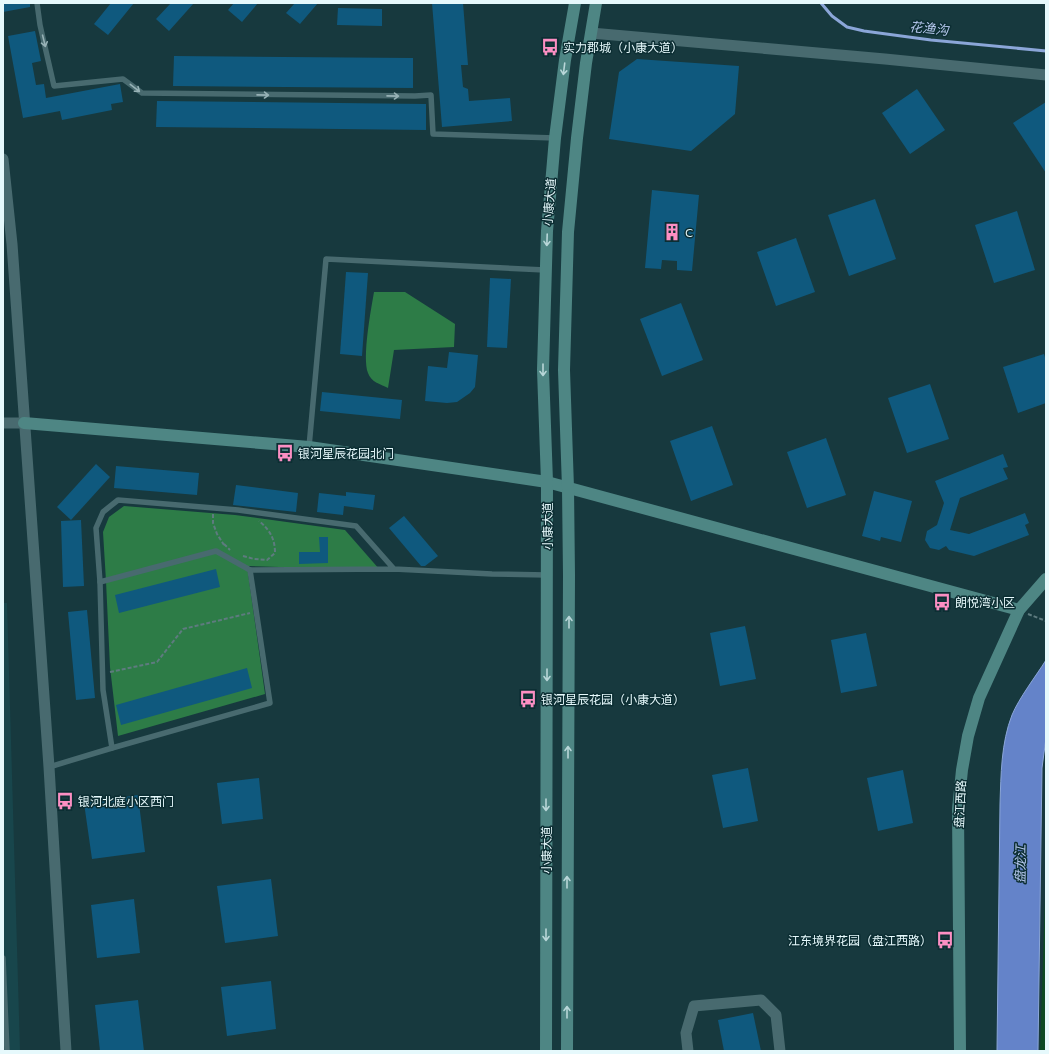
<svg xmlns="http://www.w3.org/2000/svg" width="1049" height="1054" font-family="Mulish,'Noto Sans SC',sans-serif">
<rect width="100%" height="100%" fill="#17393e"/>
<polygon fill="#18464c" points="3,603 7,603 20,1051 3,1051"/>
<polygon fill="#0d4a24" points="1046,867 1046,1051 1040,1051"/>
<g fill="#2d7c47">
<path d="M374,292h31l50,32 -1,23 -60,3 -6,38c-8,-4 -17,-6 -20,-15 -6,-16 3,-63 6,-81z"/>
<polygon points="124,506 235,515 345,530 380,570 247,566 265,694 118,736 110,667 106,581 103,532 109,517"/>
</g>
<path fill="#6483c9" stroke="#8ba6d8" d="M1046,660v78l-4,30 -4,283h-41l3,-247c1,-29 1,-61 12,-89 7,-17 24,-39 34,-55z"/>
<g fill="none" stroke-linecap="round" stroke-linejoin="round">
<polyline stroke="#8ba6d8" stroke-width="3" points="821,3 832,16 847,27 864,31 931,40 1046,51"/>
</g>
<g fill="#0f597e">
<polygon points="3,3 30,3 30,7 3,12"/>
<polygon points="111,3 134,3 108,35 94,24"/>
<polygon points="171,3 194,3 169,31 156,19"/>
<polygon points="234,3 258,3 242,22 228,10"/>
<polygon points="295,3 318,3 300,24 286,13"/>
<polygon points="432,3 463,3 468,65 461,65 463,87 468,89 469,101 510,98 512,121 442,127"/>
<polygon points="338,8 382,9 382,26 337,25"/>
<polygon points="35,31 41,61 32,63 36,85 44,84 46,98 120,84 123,102 111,104 112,110 62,120 60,111 23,118 8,36"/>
<polygon points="174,56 413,58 413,88 173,86"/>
<polygon points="637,59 739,66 735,114 691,151 609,139 619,72"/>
<polygon points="917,89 945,130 910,154 882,113"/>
<polygon points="157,101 426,104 426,130 156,127"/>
<polygon points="1046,102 1046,173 1013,123"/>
<polygon points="652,190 699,195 692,271 677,270 677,261 662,260 661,269 645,268"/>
<polygon points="875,199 896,259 849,276 828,215"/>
<polygon points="1017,211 1035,270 994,283 975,225"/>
<polygon points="796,238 815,292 776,306 757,252"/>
<polygon points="346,272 368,273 362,356 340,354"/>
<polygon points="490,278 511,279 507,348 487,347"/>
<polygon points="681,303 703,360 662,376 640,319"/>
<polygon points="449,352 478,355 475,387 470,393 457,402 447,403 425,401 428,366 447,368"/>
<polygon points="1044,354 1046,361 1046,403 1018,413 1003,367"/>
<polygon points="930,384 949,439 907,453 888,398"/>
<polygon points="322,392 402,400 400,419 320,411"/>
<polygon points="712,426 733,485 691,501 670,441"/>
<polygon points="826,438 846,495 807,508 787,452"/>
<polygon points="1003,454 1008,467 1003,468 1008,479 960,498 950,530 969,534 1025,513 1029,523 1025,525 1029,535 974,556 949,550 946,546 939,550 930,548 925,540 927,531 937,525 944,503 935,481"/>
<polygon points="96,464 110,477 71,520 57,507"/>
<polygon points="116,466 199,473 197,495 114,488"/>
<polygon points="236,485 298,493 296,512 233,505"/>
<polygon points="874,491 912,501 901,542 881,537 880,541 862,536"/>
<polygon points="346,492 375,495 373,510 344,506 343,515 317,512 319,493 346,496"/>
<polygon points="404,516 438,556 425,566 421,566 389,528"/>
<polygon points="81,520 84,586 63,587 61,521"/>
<polygon points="319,537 328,537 328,563 299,564 299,552 320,552"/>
<polygon points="216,569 220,587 119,613 115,595"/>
<polygon points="87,610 95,698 76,700 68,612"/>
<polygon points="745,626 756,679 720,686 710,633"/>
<polygon points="866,633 877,686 841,693 831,640"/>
<polygon points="247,668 252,688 121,725 116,705"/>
<polygon points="748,768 758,821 723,828 712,775"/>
<polygon points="903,770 913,823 878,831 867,778"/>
<polygon points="259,778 263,819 222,824 217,783"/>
<polygon points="138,795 145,852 92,859 84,803"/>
<polygon points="271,879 278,936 225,943 217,886"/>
<polygon points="134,899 140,953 97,958 91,905"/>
<polygon points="271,981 276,1029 227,1036 221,987"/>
<polygon points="138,1000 144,1051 100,1051 95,1005"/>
<polygon points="753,1013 761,1051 724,1051 718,1020"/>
</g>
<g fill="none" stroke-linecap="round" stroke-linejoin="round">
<g stroke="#5e7b7f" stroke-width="2" stroke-dasharray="4 2" stroke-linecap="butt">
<polyline points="213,514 213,523 217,534 224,545"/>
<polyline points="224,544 230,550"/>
<path d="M243,556l11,3 13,1 8,-7c0,-14 -5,-23 -16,-32"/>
<polyline points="1028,614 1046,621"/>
<polyline points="110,672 157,662 183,629 250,613"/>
</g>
<g stroke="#486a6f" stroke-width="5.5">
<polyline points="37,3 40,25 54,86 123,79 142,93 415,96 431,95 433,134 555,138"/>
<polyline points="309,447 326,259 545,270"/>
<polyline points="394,569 356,526 238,510 118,500 103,512 96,528 100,582 216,551 250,570 394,569 492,574 547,575"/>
<polyline points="100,582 103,690 112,748 270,703 250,570"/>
<polyline points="49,767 112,748"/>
<polyline points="3,958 7,1051"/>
</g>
<g stroke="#486a6f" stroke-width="11">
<polyline points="591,33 885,59 1046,75"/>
<polyline points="3,159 12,244 49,767 66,1051"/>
<polyline points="3,423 24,423"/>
<polyline points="688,1051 686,1033 694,1006 761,1000 776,1015 780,1051"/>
</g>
<g stroke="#4e8684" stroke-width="12">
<polyline points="24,423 309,447 547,482 1019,610"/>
<polyline points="546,1051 547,482 543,370 547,231 555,138 565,60 575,3"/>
<polyline points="567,1051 569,575 568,488 564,370 568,232 577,138 586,63 596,3"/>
<polyline points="960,1051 958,809 962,770 968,736 979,698 1019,610 1046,579"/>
</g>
</g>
<defs><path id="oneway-shaft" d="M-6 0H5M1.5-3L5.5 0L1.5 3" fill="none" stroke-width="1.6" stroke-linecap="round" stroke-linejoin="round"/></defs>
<g stroke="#97b2b6">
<use href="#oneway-shaft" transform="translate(44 41) rotate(76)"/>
<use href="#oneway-shaft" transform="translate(135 88) rotate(38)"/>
<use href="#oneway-shaft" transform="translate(263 95) rotate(1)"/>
<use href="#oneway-shaft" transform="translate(393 96) rotate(1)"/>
</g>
<g stroke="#b8d6d8">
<use href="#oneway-shaft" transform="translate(564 69) rotate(97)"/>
<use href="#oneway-shaft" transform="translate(547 240) rotate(92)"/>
<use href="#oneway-shaft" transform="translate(543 370) rotate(90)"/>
<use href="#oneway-shaft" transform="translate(569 622) rotate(-90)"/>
<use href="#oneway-shaft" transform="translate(547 675) rotate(90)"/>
<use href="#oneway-shaft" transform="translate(568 752) rotate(-90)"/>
<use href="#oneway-shaft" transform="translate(546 805) rotate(90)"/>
<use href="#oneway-shaft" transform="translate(567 882) rotate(-90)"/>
<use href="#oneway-shaft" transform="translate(546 935) rotate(90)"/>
<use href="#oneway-shaft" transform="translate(567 1012) rotate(-90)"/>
</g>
<defs>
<g id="bus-bare" transform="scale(1.38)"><path d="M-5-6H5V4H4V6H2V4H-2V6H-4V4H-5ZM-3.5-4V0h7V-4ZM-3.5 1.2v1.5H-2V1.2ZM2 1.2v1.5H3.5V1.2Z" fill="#fc8fc3" stroke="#0c2e33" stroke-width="2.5" paint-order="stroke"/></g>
<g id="building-bare" transform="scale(1.38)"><path d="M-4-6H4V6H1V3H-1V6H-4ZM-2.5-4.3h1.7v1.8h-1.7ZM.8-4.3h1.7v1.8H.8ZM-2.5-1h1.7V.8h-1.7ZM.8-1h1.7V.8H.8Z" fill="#fc8fc3" stroke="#0c2e33" stroke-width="2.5" paint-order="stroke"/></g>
</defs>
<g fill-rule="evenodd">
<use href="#bus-bare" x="550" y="47"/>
<use href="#building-bare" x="672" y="232"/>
<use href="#bus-bare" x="285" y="453"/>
<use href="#bus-bare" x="942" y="602"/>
<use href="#bus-bare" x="528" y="699"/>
<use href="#bus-bare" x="65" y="801"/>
<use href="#bus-bare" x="945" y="940"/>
</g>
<g text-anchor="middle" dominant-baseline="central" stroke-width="3" stroke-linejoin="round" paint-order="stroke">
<g font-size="12" fill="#e6f9fc" stroke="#0c2e33" text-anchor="start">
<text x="563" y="47">实力郡城（小康大道）</text>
<text x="685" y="232">C</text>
<text x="298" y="453">银河星辰花园北门</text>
<text x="955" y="602">朗悦湾小区</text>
<text x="541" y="699">银河星辰花园（小康大道）</text>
<text x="78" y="801">银河北庭小区西门</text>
<text x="932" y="940" text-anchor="end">江东境界花园（盘江西路）</text>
</g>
<g font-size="12" fill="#e6f9fc" stroke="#0c2e33">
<text transform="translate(549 202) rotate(-85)">小康大道</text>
<text transform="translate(547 526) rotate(-90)">小康大道</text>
<text transform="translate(960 804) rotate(-87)">盘江西路</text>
<text transform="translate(546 850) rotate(-90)">小康大道</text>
</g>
<g font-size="13" font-style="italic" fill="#b6c8ee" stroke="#0c2e33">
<text transform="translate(929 28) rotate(6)">花渔沟</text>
<text transform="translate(1020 864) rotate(-89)">盘龙江</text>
</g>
</g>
<rect width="1049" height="1054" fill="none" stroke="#e6f9fc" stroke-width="8"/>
</svg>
